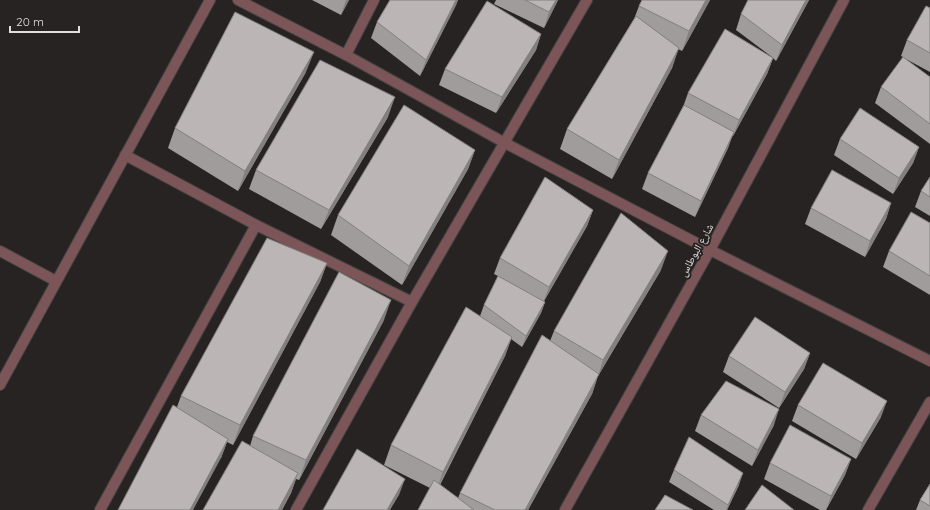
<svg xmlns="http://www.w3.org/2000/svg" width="930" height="510" font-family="Quicksand,'Noto Naskh Arabic',sans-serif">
<rect width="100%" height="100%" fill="#282323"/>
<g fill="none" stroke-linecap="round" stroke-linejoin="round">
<g stroke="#454141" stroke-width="12">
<polyline id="service" points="0,251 56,281"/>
</g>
<g stroke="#454141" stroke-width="12">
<g id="minor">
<polyline points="238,0 346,55 505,143 710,250 930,361"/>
<polyline points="346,55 374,0"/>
<polyline points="125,155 256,225"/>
<polyline points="0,385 210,0"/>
<polyline points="100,510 256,225 412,302"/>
<polyline points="296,510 412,302 587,0"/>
<polyline points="565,510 710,250 844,0"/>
<polyline points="868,510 930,402"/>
</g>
</g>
<use href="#service" stroke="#7b5557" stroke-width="10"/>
<use href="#minor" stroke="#7b5557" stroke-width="10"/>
</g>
<g fill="#a19c9c">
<polygon points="312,0 349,0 341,15"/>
<polygon points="390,0 458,0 456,5 420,76 371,38 377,22"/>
<polygon points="496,0 558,0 544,28 494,4"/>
<polygon points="642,0 710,0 682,51 678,49 672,68 612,179 560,149 567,129 634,19 639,6"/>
<polygon points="748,0 809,0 776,61 773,58 767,74 733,136 732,136 728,148 695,217 642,189 648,173 683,107 688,93 772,57 736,30 741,14"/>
<polygon points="930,8 930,72 904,58 930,77 930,144 875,103 881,87 903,57 901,56 907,40"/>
<polygon points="541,34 536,50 496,113 439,85 445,69"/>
<polygon points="306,72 238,191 168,148 175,128"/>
<polygon points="388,117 321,229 249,189 256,170"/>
<polygon points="840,139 919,147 913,163 893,194 834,155"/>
<polygon points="475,150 468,169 402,285 331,235 338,215"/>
<polygon points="930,177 930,216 915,207 921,191"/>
<polygon points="891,203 886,219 865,257 805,224 811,208"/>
<polygon points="593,210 587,226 544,301 545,302 541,313 522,347 511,339 505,356 440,485 458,498 460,493 550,341 554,331 661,270 598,376 592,394 528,510 418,510 430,488 384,465 391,445 480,316 484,305 498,276 494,274 500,258"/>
<polygon points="930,223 930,295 883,267 889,251"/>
<polygon points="327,263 320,282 233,445 227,442 221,458 177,407 181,396"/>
<polygon points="384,320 299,480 296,479 291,493 282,510 203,510 250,446 253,436"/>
<polygon points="810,353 804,369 779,408 723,372 729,356"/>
<polygon points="798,405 881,417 856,459 792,421"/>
<polygon points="701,415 774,425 752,466 695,431"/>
<polygon points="851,459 845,475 826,510 820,510 764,479 770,463"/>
<polygon points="674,470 739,485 727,510 714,510 669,482"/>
<polygon points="930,484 930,510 916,510 920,500"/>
</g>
<g fill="#837f7f">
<polygon points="346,0 349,0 341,15"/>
<polygon points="456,0 458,0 456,5 420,76 426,60"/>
<polygon points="556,0 558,0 544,28 549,12"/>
<polygon points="706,0 710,0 682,51 689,31"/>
<polygon points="806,0 809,0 776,61 782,45"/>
<polygon points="541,34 536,50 496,113 502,97"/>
<polygon points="679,48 672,68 612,179 619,160"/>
<polygon points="314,52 306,72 238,191 245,171"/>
<polygon points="773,58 767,74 733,136 739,120"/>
<polygon points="395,97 388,117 321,229 329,210"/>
<polygon points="734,132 728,148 695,217 701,201"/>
<polygon points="919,147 913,163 893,194 899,178"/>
<polygon points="475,150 468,169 402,285 409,266"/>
<polygon points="891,203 886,219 865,257 870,241"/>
<polygon points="593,210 587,226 543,303 549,287"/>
<polygon points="668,251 661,270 598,376 592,394 528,510 525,510 597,379 603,360"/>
<polygon points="327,263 320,282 233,445 240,425"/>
<polygon points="391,300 384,320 299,480 306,460"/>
<polygon points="545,302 541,313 522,347 526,336"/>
<polygon points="512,337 505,356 436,491 443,472"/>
<polygon points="810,353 804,369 779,408 785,392"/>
<polygon points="887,401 881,417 856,459 862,443"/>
<polygon points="779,409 774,425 752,466 758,450"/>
<polygon points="228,439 221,458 193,510 190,510"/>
<polygon points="851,459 845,475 826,510 831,496"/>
<polygon points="298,473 291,493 282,510 278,510"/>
<polygon points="743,473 739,485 727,510 726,510"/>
<polygon points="405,479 399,495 390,510 387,510"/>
</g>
<g fill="#bbb5b5" stroke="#837f7f">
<polygon points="390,0 456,0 426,60 377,22"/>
<polygon points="525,0 556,0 549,12"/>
<polygon points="642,0 706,0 689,31 639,6"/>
<polygon points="748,0 806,0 782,45 741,14"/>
<polygon points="487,1 541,34 502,97 445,69"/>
<polygon points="926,6 930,8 930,53 907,40"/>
<polygon points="235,12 314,52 245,171 175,128"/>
<polygon points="636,16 679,48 619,160 567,129"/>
<polygon points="725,29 773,58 739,120 688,93"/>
<polygon points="903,57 930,77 930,124 881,87"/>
<polygon points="320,60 395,97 329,210 256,170"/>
<polygon points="404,105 475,150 409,266 338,215"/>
<polygon points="684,105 734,132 701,201 648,173"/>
<polygon points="860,108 919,147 899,178 840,139"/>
<polygon points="832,170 891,203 870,241 811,208"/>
<polygon points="545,177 593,210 549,287 500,258"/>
<polygon points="930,177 930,197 921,191"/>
<polygon points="911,212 930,223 930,276 889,251"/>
<polygon points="621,213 668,251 603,360 554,331"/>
<polygon points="267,238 327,263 240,425 181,396"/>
<polygon points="339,272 391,300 306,460 253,436"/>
<polygon points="498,276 545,302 526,336 484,305"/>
<polygon points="466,307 512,337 443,472 391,445"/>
<polygon points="755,317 810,353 785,392 729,356"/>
<polygon points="542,335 599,374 525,510 495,510 460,493"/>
<polygon points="823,363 887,401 862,443 798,405"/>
<polygon points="726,381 779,409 758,450 701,415"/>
<polygon points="173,405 228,439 190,510 118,510"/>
<polygon points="790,425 851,459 831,496 770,463"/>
<polygon points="689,437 743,473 728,505 674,470"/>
<polygon points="242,441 298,473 278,510 203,510"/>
<polygon points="357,449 405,479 387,510 323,510"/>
<polygon points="434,480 474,510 418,510"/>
<polygon points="930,484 930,506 920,500"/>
<polygon points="762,485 794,510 745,510"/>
<polygon points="665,495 693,510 655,510"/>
</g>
<g text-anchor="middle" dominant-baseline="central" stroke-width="4" stroke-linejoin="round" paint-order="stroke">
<g font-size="11" fill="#e0dddd" stroke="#282323">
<text transform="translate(696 250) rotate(-61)">شارع البوطاس</text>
</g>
</g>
<path d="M10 26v6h69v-6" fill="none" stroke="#e0dddd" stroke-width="2"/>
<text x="16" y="26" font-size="12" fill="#e0dddd" stroke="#282323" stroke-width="3" paint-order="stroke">20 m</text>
</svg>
